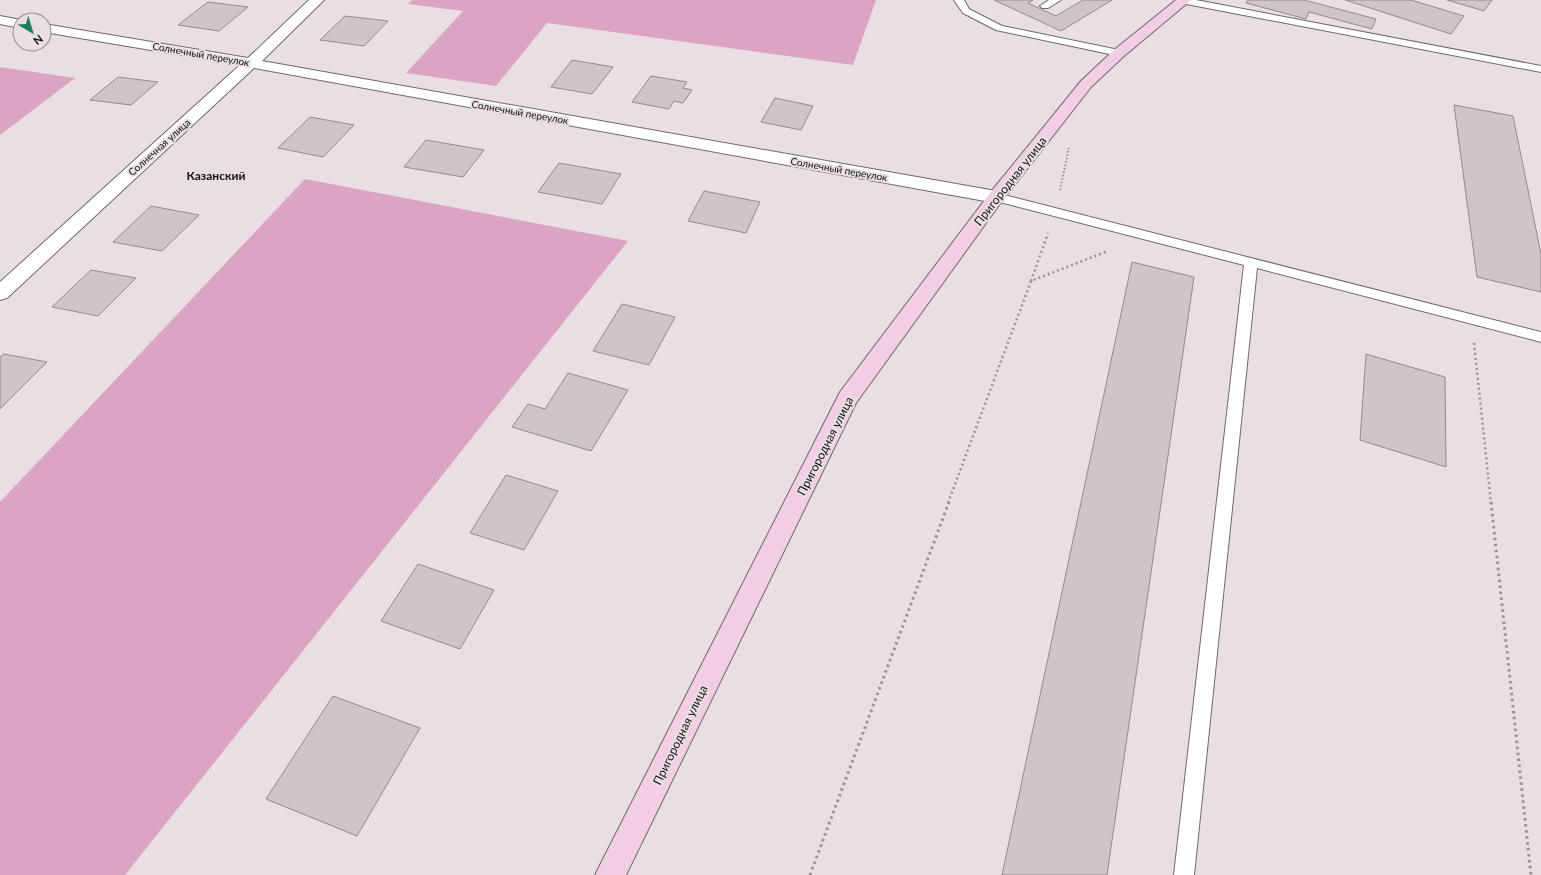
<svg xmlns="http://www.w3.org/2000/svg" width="1541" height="875" font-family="Lato,sans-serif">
<rect width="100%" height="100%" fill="#e8dee4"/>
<g fill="#dba4c3">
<polygon points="412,0 876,0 853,65 547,23 496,86 406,73 463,11 408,4"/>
<polygon points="0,67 75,78 0,135"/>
<polygon points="305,179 628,241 125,875 0,875 0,502"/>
</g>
<g fill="#cec4c9" stroke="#938a8f">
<polygon points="994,0 1033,0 1028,3 1056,16 1083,0 1112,0 1061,31"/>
<polygon points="1248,0 1304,0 1376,19 1372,29 1309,12 1306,19 1246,3"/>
<polygon points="1345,0 1411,0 1464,16 1451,34"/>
<polygon points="1447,0 1492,0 1484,11"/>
<polygon points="208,2 248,7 219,31 178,25"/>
<polygon points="345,16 388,21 364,46 320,40"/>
<polygon points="572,60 613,67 592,94 551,87"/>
<polygon points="651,76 687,82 683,88 692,90 683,103 674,101 669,109 632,102"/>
<polygon points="118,77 158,82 131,105 90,100"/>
<polygon points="775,98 813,106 801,130 761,122"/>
<polygon points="1454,105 1513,116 1541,254 1541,292 1477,277"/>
<polygon points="310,117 354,125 323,157 278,148"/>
<polygon points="426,140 484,150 463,177 404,167"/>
<polygon points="559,163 621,174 602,204 538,192"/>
<polygon points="704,191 760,202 746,233 688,221"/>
<polygon points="151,206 199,215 162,251 113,242"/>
<polygon points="1132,262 1194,277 1107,875 1002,875"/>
<polygon points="91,270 136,278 98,316 52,307"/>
<polygon points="622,304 675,317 649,365 593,351"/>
<polygon points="4,354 47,362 0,409 0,357"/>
<polygon points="1366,354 1445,377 1446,467 1360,440"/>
<polygon points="568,373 628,390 591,451 512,427 528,404 545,409"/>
<polygon points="506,475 558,491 524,550 470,533"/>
<polygon points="418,564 494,590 460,649 381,621"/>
<polygon points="333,696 420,728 357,836 266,799"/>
</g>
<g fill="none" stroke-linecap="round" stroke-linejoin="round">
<g stroke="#70676c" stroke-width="2">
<g id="lane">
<polygon points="954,0 964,0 969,9 1002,26 1119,50 1124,53 1119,56 996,30 963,13"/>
<polygon points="1049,0 1061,0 1048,8 1042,8 1040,6"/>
<polygon points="1176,0 1196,0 1541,66 1541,72 1181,3"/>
<polygon points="996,193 1541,332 1541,342 1257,268 1194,875 1174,875 1244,265 992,200 990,197 992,194"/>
</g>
</g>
<g stroke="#70676c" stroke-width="2">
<g id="street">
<polygon points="309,0 324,0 262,61 996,191 1002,193 1005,197 1002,201 996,203 254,68 7,298 0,300 0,282 240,65 44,32 44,24 248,58"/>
<polygon points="0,16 21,20 20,28 0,24"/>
</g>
</g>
<g stroke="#70676c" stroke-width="2">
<polygon id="secondary" points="1176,0 1191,0 1124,56 1091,87 1002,201 856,403 626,875 595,875 840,392 990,193 1081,81 1114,50"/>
</g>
<polyline stroke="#999296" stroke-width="2" stroke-dasharray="1.5 2" stroke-linecap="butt" points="1060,190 1069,148"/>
<g stroke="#999296" stroke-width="2.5" stroke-dasharray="2 3" stroke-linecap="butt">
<polyline points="1031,281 1048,233"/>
<polyline points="1474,343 1491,503"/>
<polyline points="948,503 1031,281 1108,251"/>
</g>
<g stroke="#999296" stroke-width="3" stroke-dasharray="2.5 3.5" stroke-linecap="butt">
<polyline points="1491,502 1531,875"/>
<polyline points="810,875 949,502"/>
</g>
<use href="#lane" fill="#fff" fill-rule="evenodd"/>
<use href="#street" fill="#fff" fill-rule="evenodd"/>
<use href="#secondary" fill="#f1cee4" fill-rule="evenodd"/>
</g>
<g text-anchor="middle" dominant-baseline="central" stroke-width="4" stroke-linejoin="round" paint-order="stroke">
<g font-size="10" fill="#141112" stroke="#e8dee4">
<text transform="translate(201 54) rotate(10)">Солнечный переулок</text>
<text transform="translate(520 112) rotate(10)">Солнечный переулок</text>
<text transform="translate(159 147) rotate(-42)">Солнечная улица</text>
<text transform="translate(839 169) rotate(10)">Солнечный переулок</text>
</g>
<g font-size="12" font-weight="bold" fill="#141112" stroke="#e8dee4">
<text x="216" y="175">Казанский</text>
</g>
<g font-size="12" fill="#141112" stroke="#e8dee4">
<text transform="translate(1010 181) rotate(-52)">Пригородная улица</text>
<text transform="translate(825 446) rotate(-63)">Пригородная улица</text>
<text transform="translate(680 735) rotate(-64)">Пригородная улица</text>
</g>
</g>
<g transform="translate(32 32) rotate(142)"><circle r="19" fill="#e8dee4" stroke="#938c90"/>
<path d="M0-3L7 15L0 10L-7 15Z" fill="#19825d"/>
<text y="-6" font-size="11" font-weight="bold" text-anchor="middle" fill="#141112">N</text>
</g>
</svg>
